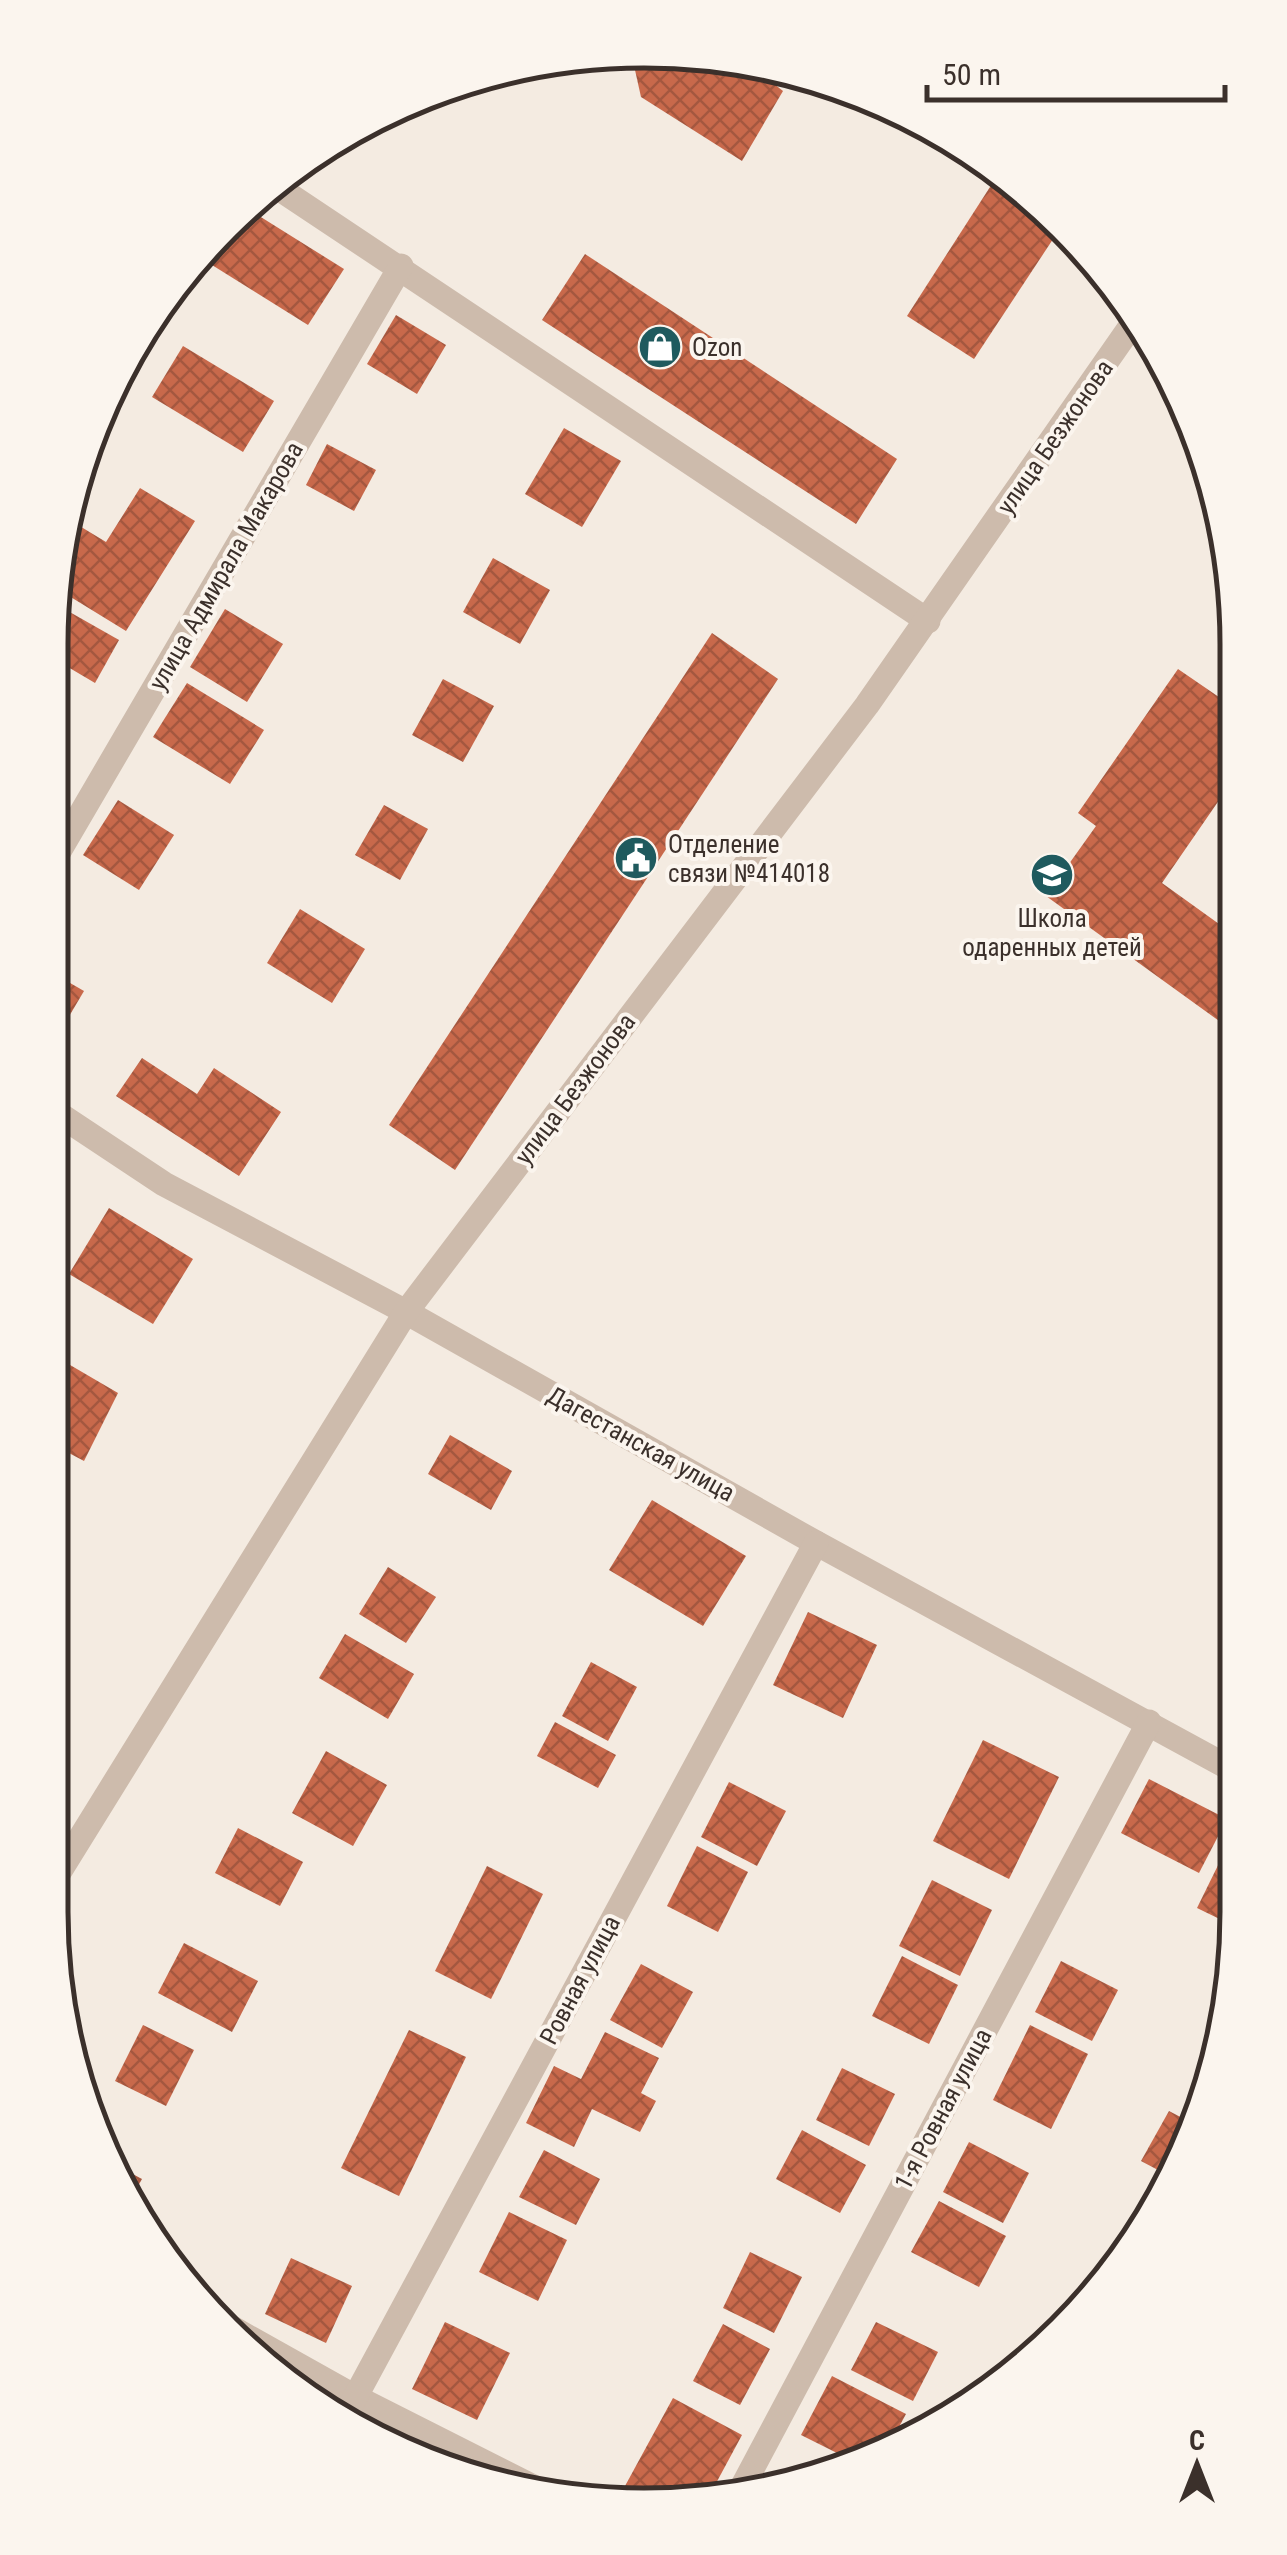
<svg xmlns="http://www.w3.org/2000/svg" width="1287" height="2555" font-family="'Roboto Condensed',sans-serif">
<defs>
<pattern id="building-cross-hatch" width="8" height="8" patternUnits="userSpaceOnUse" patternTransform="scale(2.5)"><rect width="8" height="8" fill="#c8694b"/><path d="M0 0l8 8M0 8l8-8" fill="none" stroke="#a4573f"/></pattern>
</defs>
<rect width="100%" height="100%" fill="#f4ebe1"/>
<g fill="url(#building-cross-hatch)">
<polygon points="682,51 759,72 783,91 742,161 641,97 635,70 639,57"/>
<polygon points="999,173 1034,197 1061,227 974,359 907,316"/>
<polygon points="245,207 344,269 308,325 204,260"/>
<polygon points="585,254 897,459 856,524 542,320"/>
<polygon points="396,315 446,345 417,394 367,364"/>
<polygon points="183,346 274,401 243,452 152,397"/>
<polygon points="564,428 621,461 582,527 525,494"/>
<polygon points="327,444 376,470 354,511 306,485"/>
<polygon points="140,488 195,521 126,631 56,588 73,522 106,542"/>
<polygon points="493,558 550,590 520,644 463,612"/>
<polygon points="52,602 119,640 95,683 51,657"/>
<polygon points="225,609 283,644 247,702 190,667"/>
<polygon points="712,633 778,679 455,1170 389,1125"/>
<polygon points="1178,669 1232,706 1233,780 1162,883 1233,934 1233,1031 1046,896 1096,826 1078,813"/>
<polygon points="443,679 494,706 463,762 412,735"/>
<polygon points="187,683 264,730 230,784 153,737"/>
<polygon points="118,800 174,835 139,890 83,855"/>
<polygon points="384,805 428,829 400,880 355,855"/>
<polygon points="300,909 365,949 332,1003 267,963"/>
<polygon points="51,972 84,991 51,1047"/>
<polygon points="142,1058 197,1094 214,1068 281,1112 239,1176 116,1096"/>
<polygon points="109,1208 193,1259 153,1324 69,1274"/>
<polygon points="53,1355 118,1393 84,1461 50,1443"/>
<polygon points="450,1435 512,1471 491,1510 428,1474"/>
<polygon points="652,1500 746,1556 703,1626 609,1570"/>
<polygon points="388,1567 436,1597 406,1643 359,1614"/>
<polygon points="808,1612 877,1645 843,1718 773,1685"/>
<polygon points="345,1634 414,1674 388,1719 319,1678"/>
<polygon points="591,1662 637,1687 608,1741 562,1716"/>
<polygon points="555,1722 616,1755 598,1788 537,1756"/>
<polygon points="983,1740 1059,1777 1009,1879 933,1841"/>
<polygon points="326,1751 387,1785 353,1846 292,1813"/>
<polygon points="1149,1779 1227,1819 1199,1873 1121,1833"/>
<polygon points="729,1782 786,1811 757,1866 701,1837"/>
<polygon points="238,1828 303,1862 280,1906 215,1873"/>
<polygon points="697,1846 748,1872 718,1932 667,1906"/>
<polygon points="1226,1849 1235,1854 1236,1927 1197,1908"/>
<polygon points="487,1866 543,1894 491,1999 435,1971"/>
<polygon points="932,1880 992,1910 960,1976 899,1946"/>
<polygon points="184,1943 258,1981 232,2032 158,1993"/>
<polygon points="902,1956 958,1985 929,2044 872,2016"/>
<polygon points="1061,1961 1118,1990 1092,2041 1035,2012"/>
<polygon points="641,1964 693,1992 662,2048 610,2020"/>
<polygon points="143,2025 194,2050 166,2106 115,2081"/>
<polygon points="1030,2025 1088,2054 1051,2129 993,2100"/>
<polygon points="409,2030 466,2057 399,2196 341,2168"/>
<polygon points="605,2032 659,2058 641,2093 656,2101 640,2132 592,2109 574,2147 526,2123 554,2066 581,2079"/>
<polygon points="842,2068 895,2094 869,2146 816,2120"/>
<polygon points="1169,2111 1190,2122 1173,2178 1141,2161"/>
<polygon points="802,2130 866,2165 840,2213 776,2179"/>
<polygon points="969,2142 1029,2173 1003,2223 943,2192"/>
<polygon points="544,2150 600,2179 576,2225 519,2197"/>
<polygon points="114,2164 142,2179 132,2197"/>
<polygon points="939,2201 1006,2236 979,2287 911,2252"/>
<polygon points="509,2212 567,2240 538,2301 479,2272"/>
<polygon points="750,2252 802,2277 774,2333 723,2308"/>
<polygon points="291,2258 352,2286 326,2343 265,2314"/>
<polygon points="445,2322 510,2353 477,2420 412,2389"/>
<polygon points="876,2322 938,2352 913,2401 851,2370"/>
<polygon points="723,2324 770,2349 740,2405 693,2381"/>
<polygon points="832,2376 906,2414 887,2449 851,2460 801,2435"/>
<polygon points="673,2398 742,2435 707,2500 619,2497"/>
</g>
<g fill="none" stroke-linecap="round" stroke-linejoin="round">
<g stroke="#cdbbac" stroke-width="25">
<polyline points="274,185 928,621"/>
<polyline points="51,865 401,266"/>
<polyline points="51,1109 164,1184 406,1312 816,1543 1235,1771"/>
<polyline points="232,2328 355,2397 547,2494"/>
<polyline points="344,2418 816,1543"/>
<polyline points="738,2495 1149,1722"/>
</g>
<polyline stroke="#cdbbac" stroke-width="25" points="50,1887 406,1312 867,705 1138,316"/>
</g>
<defs>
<g id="shop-disc" transform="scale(2.25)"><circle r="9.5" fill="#1f5a5e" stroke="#fbf5ee"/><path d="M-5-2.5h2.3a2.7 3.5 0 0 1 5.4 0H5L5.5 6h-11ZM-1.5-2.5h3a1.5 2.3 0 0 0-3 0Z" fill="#fff"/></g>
<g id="civic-disc" transform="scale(2.25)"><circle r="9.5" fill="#1f5a5e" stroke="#fbf5ee"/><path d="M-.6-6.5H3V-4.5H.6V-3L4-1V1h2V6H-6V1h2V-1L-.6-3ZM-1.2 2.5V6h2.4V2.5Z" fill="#fff"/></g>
<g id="school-disc" transform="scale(2.25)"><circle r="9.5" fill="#1f5a5e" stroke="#fbf5ee"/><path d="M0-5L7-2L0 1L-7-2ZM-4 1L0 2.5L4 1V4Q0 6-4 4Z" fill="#fff"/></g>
</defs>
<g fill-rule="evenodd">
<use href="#shop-disc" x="660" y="347"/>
<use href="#civic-disc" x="636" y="858"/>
<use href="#school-disc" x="1052" y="875"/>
</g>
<g text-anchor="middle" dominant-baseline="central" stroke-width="8" stroke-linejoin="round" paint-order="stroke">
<g font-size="25" fill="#3b302b" stroke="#fbf5ee" text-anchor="start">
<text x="692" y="347">Ozon</text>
<text x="668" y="844">Отделение<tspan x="668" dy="29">связи №414018</tspan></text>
<text x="1052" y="918" text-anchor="middle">Школа<tspan x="1052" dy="29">одаренных детей</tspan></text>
</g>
<g font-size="25" fill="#3b302b" stroke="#fbf5ee">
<text transform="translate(1055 437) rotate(-55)">улица Безжонова</text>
<text transform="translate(226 566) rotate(-60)">улица Адмирала Макарова</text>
<text transform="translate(575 1089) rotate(-53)">улица Безжонова</text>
<text transform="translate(641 1444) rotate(29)">Дагестанская улица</text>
<text transform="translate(580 1980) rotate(-62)">Ровная улица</text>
<text transform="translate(943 2109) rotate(-62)">1-я Ровная улица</text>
</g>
</g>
<path d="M0 0H1287V2555H0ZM644 68H644A576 576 0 0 1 1220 644V1912A576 576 0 0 1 644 2488H644A576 576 0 0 1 68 1912V644A576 576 0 0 1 644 68Z" fill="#fbf5ee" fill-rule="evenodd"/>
<path fill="none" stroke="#3b302b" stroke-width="5" d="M644 68H644A576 576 0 0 1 1220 644V1912A576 576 0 0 1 644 2488H644A576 576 0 0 1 68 1912V644A576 576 0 0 1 644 68Z"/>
<g transform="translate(1197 2465)" stroke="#fbf5ee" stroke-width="8" paint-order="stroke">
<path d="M0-8L18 38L0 25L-18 38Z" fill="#3b302b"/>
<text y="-15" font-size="28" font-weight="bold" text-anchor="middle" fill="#3b302b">С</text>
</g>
<path d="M927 85v15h298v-15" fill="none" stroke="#3b302b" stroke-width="5"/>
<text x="942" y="85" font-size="30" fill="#3b302b" stroke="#fbf5ee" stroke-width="8" paint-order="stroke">50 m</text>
</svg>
